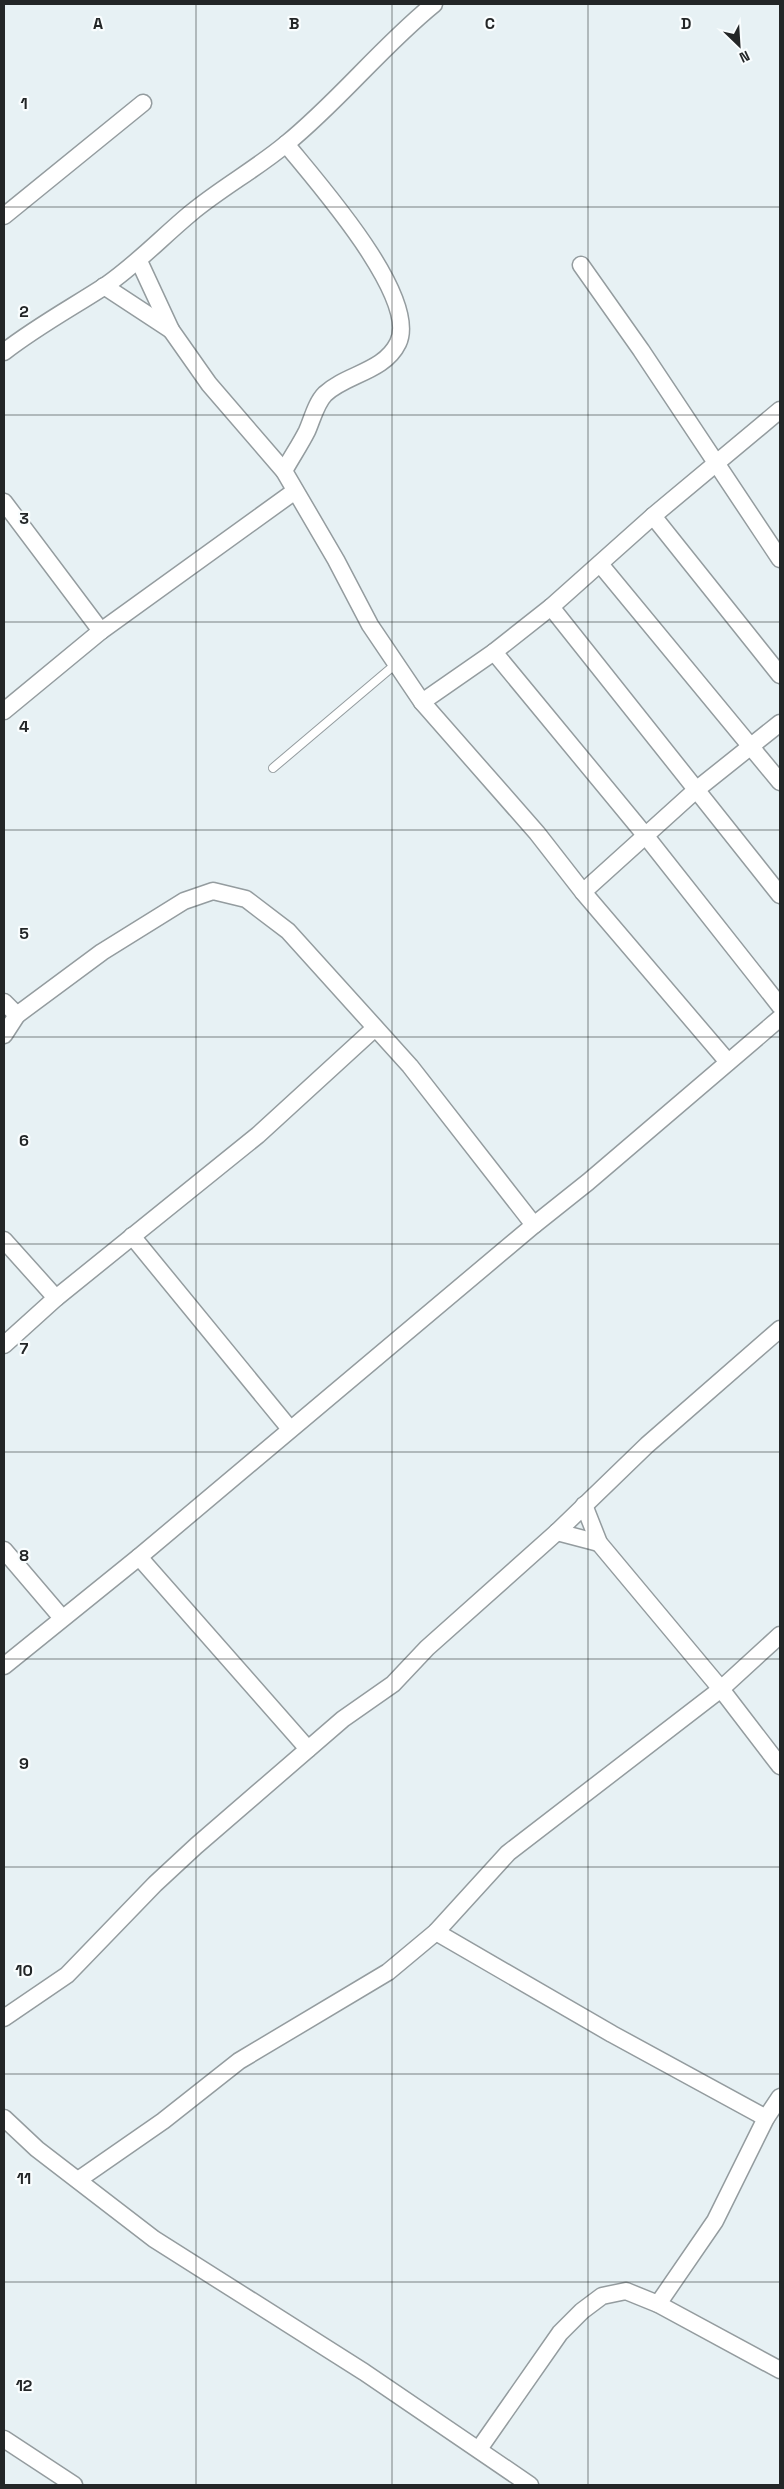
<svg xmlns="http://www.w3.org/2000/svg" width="784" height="2489" font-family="'Space Grotesk',sans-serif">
<rect width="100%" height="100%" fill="#e7f1f4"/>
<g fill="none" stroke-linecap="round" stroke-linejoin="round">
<g stroke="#949c9f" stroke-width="10">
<polyline id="service" points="273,768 397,663"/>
</g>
<g stroke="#949c9f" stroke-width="19">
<g id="minor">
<polyline points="4,216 143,103"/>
<polyline points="139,261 171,330 209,384 284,471 336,560 370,625 422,702 537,833 583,892 728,1062"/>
<polyline points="581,265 641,350 780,559"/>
<polyline points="104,286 171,330"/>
<path d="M4,352c32,-25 67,-44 101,-66 32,-22 57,-49 86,-73 30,-25 65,-44 95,-69 53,-43 95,-97 148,-140"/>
<path d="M284,471c7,-13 16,-26 23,-40 5,-11 9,-28 18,-37 21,-20 59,-22 73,-51 22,-46 -83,-163 -112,-199"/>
<polyline points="4,502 101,631"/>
<polyline points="653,516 780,675"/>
<polyline points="600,564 780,782"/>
<polyline points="551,607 780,895"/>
<polyline points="494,652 645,835 780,1006"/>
<polyline points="422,702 494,652 551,607 653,516 780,410"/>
<polyline points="4,711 101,631 295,491"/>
<polyline points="583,892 696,790 780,723"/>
<polyline points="4,1002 17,1015"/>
<polyline points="4,1035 17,1015 102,952 184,901 213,891 246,899 288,931 410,1066 534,1225"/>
<polyline points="132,1236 290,1429"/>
<polyline points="4,1240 56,1298"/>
<polyline points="4,1345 56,1298 258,1135 375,1028"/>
<polyline points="584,1505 599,1543 721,1689 780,1635"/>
<polyline points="557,1532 599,1543"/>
<polyline points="4,1550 62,1618"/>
<polyline points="139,1557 308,1749"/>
<polyline points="4,1666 139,1557 534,1225 588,1182 780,1018"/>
<polyline points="436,1932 612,2034 766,2118"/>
<polyline points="4,2018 67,1975 155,1884 196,1846 343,1719 393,1684 427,1648 557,1532 647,1445 780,1329"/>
<polyline points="4,2118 37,2149 154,2239 364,2372 530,2485"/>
<polyline points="78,2180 163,2121 239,2061 388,1972 436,1932 508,1853 721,1689 780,1766"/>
<polyline points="658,2304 715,2221 766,2118 780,2097"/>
<polyline points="4,2439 74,2485"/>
<polyline points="479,2449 560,2333 582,2311 602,2296 626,2291 658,2304 780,2370"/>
</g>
</g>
<use href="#service" stroke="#fff" stroke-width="8"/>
<use href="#minor" stroke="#fff" stroke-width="16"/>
</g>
<path fill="none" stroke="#232627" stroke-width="1" stroke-opacity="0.55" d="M196,4v2481M392,4v2481M588,4v2481M4,207h776M4,415h776M4,622h776M4,830h776M4,1037h776M4,1244h776M4,1452h776M4,1659h776M4,1867h776M4,2074h776M4,2282h776"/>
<g font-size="16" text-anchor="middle" font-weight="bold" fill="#232627" stroke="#f9fdfe" stroke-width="4.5" stroke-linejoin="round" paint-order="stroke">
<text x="98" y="29">A</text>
<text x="294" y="29">B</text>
<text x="490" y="29">C</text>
<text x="686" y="29">D</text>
<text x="24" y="109">1</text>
<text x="24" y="317">2</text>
<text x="24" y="524">3</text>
<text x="24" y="732">4</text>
<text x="24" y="939">5</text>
<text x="24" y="1146">6</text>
<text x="24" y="1354">7</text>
<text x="24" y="1561">8</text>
<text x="24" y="1769">9</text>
<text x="24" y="1976">10</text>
<text x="24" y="2184">11</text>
<text x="24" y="2391">12</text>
</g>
<rect width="784" height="2489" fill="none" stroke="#232627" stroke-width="10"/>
<g transform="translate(739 45) rotate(155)" stroke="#f9fdfe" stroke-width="4" paint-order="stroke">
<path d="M0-4L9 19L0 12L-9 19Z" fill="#232627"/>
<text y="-8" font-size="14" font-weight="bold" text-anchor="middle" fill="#232627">N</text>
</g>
</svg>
